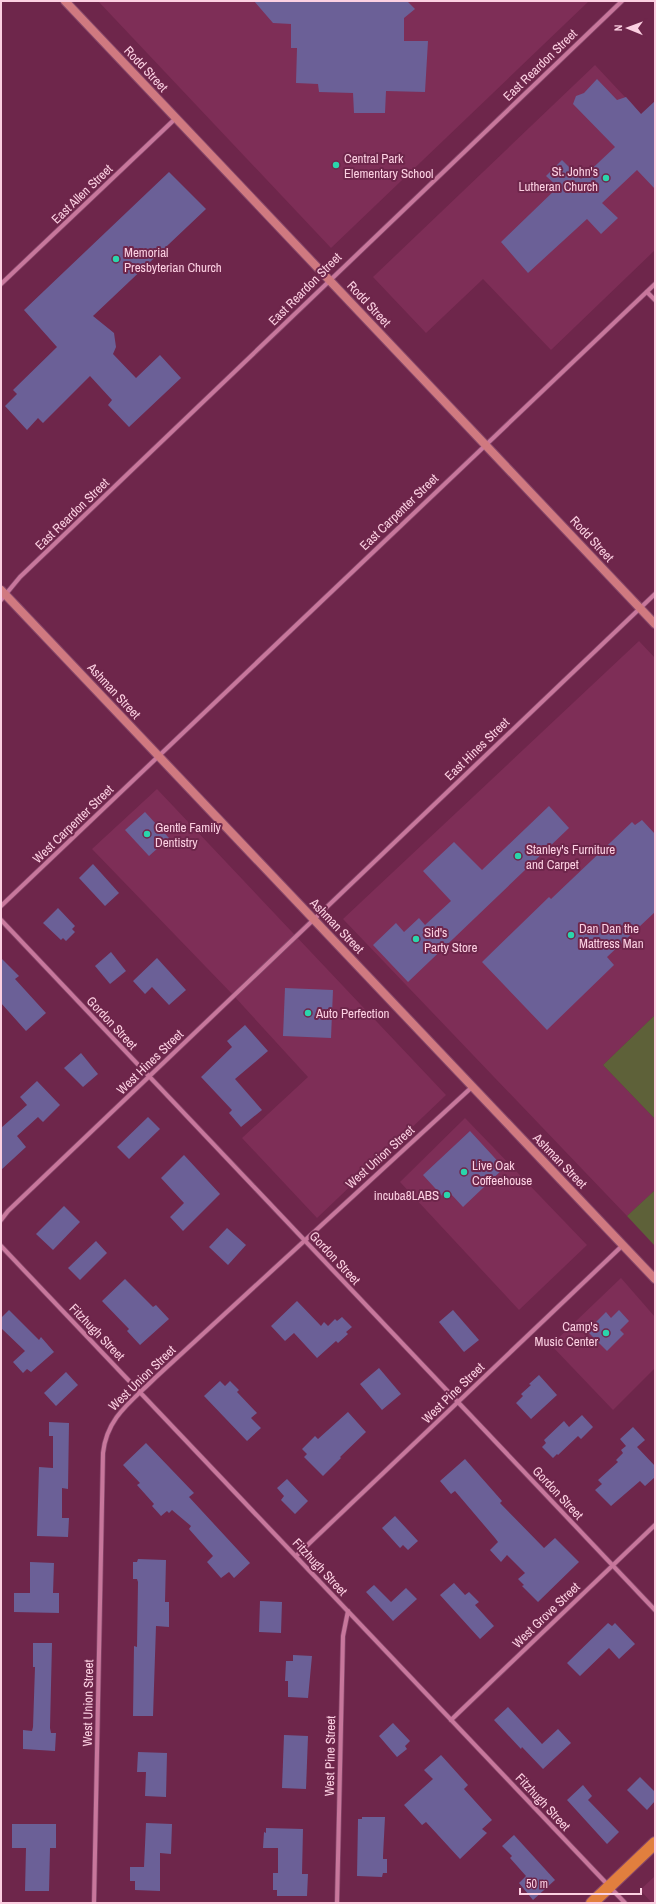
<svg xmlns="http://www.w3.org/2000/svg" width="656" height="1904" font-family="'Archivo Narrow',sans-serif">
<rect width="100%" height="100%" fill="#6e264b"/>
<g fill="#7e2e57">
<polygon points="98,1 589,1 331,248"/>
<polygon points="595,65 655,129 655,250 551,350 483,279 426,333 373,277"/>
<polygon points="639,641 655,658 655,1015 603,1065 655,1119 655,1190 627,1216 343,919"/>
<polygon points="157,789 446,1095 317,1218 242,1138 308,1077 234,996 92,849"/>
<polygon points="465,1118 587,1245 519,1310 400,1182"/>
<polygon points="621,1278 655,1317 655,1368 613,1410 551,1345"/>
<polygon points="655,1876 655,1903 652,1903 640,1890"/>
</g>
<g fill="#5e6139">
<polygon points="655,1015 655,1119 603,1065"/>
<polygon points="655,1190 655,1246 627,1216"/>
</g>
<g fill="#6b6097">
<polygon points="254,1 407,1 415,9 404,18 404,41 428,41 425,92 386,91 385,113 354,113 353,93 319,92 318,84 296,83 297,48 291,48 291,24 273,23"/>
<polygon points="597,79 617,100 626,97 641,114 655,101 655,189 637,170 602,203 618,218 601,234 587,219 528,273 501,242 558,187 546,176 562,160 581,179 615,147 573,104 576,96 584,93"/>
<polygon points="169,172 206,209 93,316 114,333 116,347 113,354 136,378 160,355 181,378 129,427 108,405 112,400 90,376 43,423 38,418 27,430 5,406 17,394 13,390 57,347 24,310"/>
<polygon points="549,806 569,828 408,982 373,945 396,923 404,932 419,918 425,925 451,901 423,871 454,842 482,870"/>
<polygon points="145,812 169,838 149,856 125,830"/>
<polygon points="642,820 655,834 655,912 607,957 614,965 547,1030 482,962 549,897 551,899 632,822 635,825"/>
<polygon points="93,864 119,893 105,906 79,878"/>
<polygon points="58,908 75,926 72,929 75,932 66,941 63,938 61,940 43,923"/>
<polygon points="111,952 126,971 110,984 95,966"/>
<polygon points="1,958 19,976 15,979 46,1013 26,1031 1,1003"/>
<polygon points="157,958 186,990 169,1005 152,987 145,994 133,981"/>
<polygon points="285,988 333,990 331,1038 283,1036"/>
<polygon points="245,1025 268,1051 235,1079 262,1110 241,1127 229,1113 232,1110 201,1077 232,1047 227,1041"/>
<polygon points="81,1053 98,1074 83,1087 64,1068"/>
<polygon points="37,1081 60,1105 43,1122 38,1117 17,1136 26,1147 1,1170 1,1128 27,1105 20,1097"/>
<polygon points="148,1117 160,1129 129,1159 117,1147"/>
<polygon points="470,1131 504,1168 463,1207 451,1194 445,1199 423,1175"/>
<polygon points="184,1155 220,1194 183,1231 170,1217 184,1203 161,1178"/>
<polygon points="64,1206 80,1222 53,1250 36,1234"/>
<polygon points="227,1228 246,1245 228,1265 209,1247"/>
<polygon points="96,1241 107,1253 80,1280 68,1268"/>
<polygon points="125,1279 153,1307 156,1305 169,1319 140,1345 127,1331 129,1329 102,1301"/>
<polygon points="297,1301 321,1326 324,1322 328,1326 335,1319 337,1321 342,1317 352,1327 346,1332 348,1334 338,1343 336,1341 317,1358 294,1333 285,1341 271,1326"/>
<polygon points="9,1310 39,1340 41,1337 54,1352 31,1372 27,1369 23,1373 13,1362 25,1351 1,1328 1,1318"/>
<polygon points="453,1310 479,1340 464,1352 439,1322"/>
<polygon points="619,1310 629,1321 620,1330 624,1334 607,1351 587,1331 606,1312 611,1318"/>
<polygon points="379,1368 401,1394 382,1410 360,1384"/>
<polygon points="66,1372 78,1385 56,1406 44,1393"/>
<polygon points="539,1375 557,1395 531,1419 516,1403 523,1396 521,1394 531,1385 529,1384"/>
<polygon points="220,1381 225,1386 230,1381 239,1390 237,1392 257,1413 251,1418 261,1428 247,1441 204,1396"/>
<polygon points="348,1412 366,1432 340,1457 341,1458 323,1476 304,1457 307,1454 302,1449 315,1436 318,1439"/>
<polygon points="582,1415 593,1427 581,1439 578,1436 558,1455 557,1454 553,1458 542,1447 546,1443 544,1440 564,1421 569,1427"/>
<polygon points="49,1422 69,1423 68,1489 62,1488 62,1518 69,1518 68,1537 37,1536 39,1467 53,1468 53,1436 49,1436"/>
<polygon points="633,1427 645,1440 637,1447 655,1466 655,1477 645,1486 640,1481 611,1506 595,1490 602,1484 598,1480 618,1462 616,1460 623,1453 621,1450 626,1446 620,1439"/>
<polygon points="146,1443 194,1493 189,1497 250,1563 234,1578 229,1572 221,1578 207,1562 213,1556 189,1529 191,1526 172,1510 169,1513 167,1511 161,1516 152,1506 154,1504 137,1485 140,1483 123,1465"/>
<polygon points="465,1459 502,1501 500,1503 544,1548 555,1538 579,1562 538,1602 522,1586 524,1585 518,1579 525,1573 507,1555 501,1562 490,1550 498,1542 495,1538 455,1491 451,1494 440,1481"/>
<polygon points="287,1479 308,1501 295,1514 281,1500 284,1496 277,1488"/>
<polygon points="395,1516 418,1541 408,1550 403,1545 400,1548 382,1528"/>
<polygon points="138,1559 166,1560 165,1602 169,1602 169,1627 156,1626 153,1716 133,1716 134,1646 137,1647 138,1582 137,1579 133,1579 133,1562 137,1562"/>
<polygon points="30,1562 54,1563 53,1593 59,1593 59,1613 14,1612 14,1593 30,1593"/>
<polygon points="454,1583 465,1595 469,1592 479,1602 475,1605 494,1626 480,1639 440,1595"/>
<polygon points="374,1585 391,1602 406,1588 417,1599 393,1621 366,1592"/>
<polygon points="260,1601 282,1602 281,1633 259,1632"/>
<polygon points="608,1623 612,1626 615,1623 635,1644 619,1659 609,1648 580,1676 567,1663"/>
<polygon points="33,1643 52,1643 50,1728 51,1733 56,1733 55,1751 23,1749 23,1730 32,1731 33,1727 35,1667 33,1667"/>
<polygon points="293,1655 312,1656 308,1698 288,1697 288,1681 285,1681 286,1661 293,1661"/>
<polygon points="508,1707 542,1744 558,1729 571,1743 543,1769 522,1747 521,1749 494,1720"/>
<polygon points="393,1723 410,1741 405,1746 407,1749 397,1757 379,1736"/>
<polygon points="284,1735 308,1736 306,1789 282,1788"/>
<polygon points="138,1752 167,1753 166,1797 145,1796 146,1772 137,1772"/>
<polygon points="441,1755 468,1785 464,1789 492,1820 482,1829 487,1833 460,1859 426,1822 422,1825 404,1805 433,1779 424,1770"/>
<polygon points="640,1777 655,1792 655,1801 647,1810 627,1790"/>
<polygon points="583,1785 592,1796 588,1800 619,1832 607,1844 567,1800"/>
<polygon points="362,1817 385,1817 383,1856 383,1859 387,1859 387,1873 383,1873 382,1877 357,1876 358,1819 362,1819"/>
<polygon points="146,1823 172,1824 171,1854 160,1853 160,1891 135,1890 135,1881 130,1881 130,1867 144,1867"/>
<polygon points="12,1824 56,1824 56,1848 50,1848 49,1891 25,1891 26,1848 12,1848"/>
<polygon points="266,1828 303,1829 302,1874 308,1874 307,1896 277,1896 277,1890 273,1890 273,1873 278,1873 278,1848 263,1848 264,1832 266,1833"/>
<polygon points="514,1835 555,1880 533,1900 519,1883 526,1876 510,1858 512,1856 502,1846"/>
</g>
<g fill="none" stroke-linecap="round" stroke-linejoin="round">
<g stroke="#86476a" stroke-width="5.5">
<g id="street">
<polyline points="1,284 176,118"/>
<polyline points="647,292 655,300"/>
<polyline points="1,600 20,577 622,1"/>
<polyline points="1,906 655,284"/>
<polyline points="1,920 655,1610"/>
<polyline points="1,1220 8,1211 655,594"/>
<polyline points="1,1246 625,1903"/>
<polyline points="296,1556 623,1245"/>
<polyline points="451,1720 655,1525"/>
<path d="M94,1903l9,-450c4,-36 28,-51 52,-75l317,-291"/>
<polyline points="337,1903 343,1636 348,1611"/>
</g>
</g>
<g stroke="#86476a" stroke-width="10">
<g id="secondary">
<polyline points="65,1 655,624"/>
<polyline points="1,590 655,1279"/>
</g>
</g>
<g stroke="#86476a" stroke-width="14">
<polyline id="highway" points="592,1903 655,1843"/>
</g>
<use href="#street" stroke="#c8779c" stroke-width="4"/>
<use href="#secondary" stroke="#d07980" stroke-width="8"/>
<use href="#highway" stroke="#e17f3e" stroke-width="12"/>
</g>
<g fill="#2ad5ac" stroke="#6e264b" stroke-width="1.5">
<circle cx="336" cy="165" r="4"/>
<circle cx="606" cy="178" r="4"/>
<circle cx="116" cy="259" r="4"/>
<circle cx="147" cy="834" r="4"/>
<circle cx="518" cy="856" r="4"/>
<circle cx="571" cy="935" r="4"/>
<circle cx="416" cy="939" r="4"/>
<circle cx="308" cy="1013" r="4"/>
<circle cx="464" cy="1172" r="4"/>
<circle cx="447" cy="1195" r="4"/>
<circle cx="606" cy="1333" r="4"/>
</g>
<g text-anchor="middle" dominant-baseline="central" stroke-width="4" stroke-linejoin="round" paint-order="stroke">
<g font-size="13" fill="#fcd0e2" stroke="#6e264b">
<text transform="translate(540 65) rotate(-44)">East Reardon Street</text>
<text transform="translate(146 69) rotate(47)">Rodd Street</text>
<text transform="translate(82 194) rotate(-44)">East Allen Street</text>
<text transform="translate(305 289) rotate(-45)">East Reardon Street</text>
<text transform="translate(369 304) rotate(47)">Rodd Street</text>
<text transform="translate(399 512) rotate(-44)">East Carpenter Street</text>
<text transform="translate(72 514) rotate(-44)">East Reardon Street</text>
<text transform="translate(592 539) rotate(47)">Rodd Street</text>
<text transform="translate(114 691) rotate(47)">Ashman Street</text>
<text transform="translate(477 749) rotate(-44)">East Hines Street</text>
<text transform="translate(73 824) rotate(-44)">West Carpenter Street</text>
<text transform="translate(337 926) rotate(46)">Ashman Street</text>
<text transform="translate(112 1023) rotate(47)">Gordon Street</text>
<text transform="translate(150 1062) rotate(-44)">West Hines Street</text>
<text transform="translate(380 1157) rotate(-42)">West Union Street</text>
<text transform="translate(560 1161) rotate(46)">Ashman Street</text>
<text transform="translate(335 1258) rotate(47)">Gordon Street</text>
<text transform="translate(97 1332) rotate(46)">Fitzhugh Street</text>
<text transform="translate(142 1378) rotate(-44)">West Union Street</text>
<text transform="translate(453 1393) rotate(-44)">West Pine Street</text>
<text transform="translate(558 1493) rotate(47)">Gordon Street</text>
<text transform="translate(320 1567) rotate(47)">Fitzhugh Street</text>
<text transform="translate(546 1615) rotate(-44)">West Grove Street</text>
<text transform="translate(88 1703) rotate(-89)">West Union Street</text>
<text transform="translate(330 1756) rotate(-89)">West Pine Street</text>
<text transform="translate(543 1802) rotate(47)">Fitzhugh Street</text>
</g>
<g font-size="13" fill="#fcd0e2" stroke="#6e264b" text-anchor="start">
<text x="344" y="158">Central Park<tspan x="344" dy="15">Elementary School</tspan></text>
<text x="598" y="171" text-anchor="end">St. John's<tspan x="598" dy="15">Lutheran Church</tspan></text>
<text x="124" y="252">Memorial<tspan x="124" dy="15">Presbyterian Church</tspan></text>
<text x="155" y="827">Gentle Family<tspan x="155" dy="15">Dentistry</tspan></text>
<text x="526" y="849">Stanley's Furniture<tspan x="526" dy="15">and Carpet</tspan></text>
<text x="579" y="928">Dan Dan the<tspan x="579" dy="15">Mattress Man</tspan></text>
<text x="424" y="932">Sid's<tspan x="424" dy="15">Party Store</tspan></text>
<text x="316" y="1013">Auto Perfection</text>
<text x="472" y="1165">Live Oak<tspan x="472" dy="15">Coffeehouse</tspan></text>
<text x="439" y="1195" text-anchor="end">incuba8LABS</text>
<text x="598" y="1326" text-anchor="end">Camp's<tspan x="598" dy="15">Music Center</tspan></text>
</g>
</g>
<rect width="656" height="1904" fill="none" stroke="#fcd0e2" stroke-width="4"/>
<g transform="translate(628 28) rotate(271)" stroke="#6e264b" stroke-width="3" paint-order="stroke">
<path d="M0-3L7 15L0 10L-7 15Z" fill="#fcd0e2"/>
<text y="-6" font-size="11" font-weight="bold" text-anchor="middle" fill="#fcd0e2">N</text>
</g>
<path d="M520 1888v6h121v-6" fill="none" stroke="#fcd0e2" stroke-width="2"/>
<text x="526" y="1888" font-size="12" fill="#fcd0e2" stroke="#6e264b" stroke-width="3" paint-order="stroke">50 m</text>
</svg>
